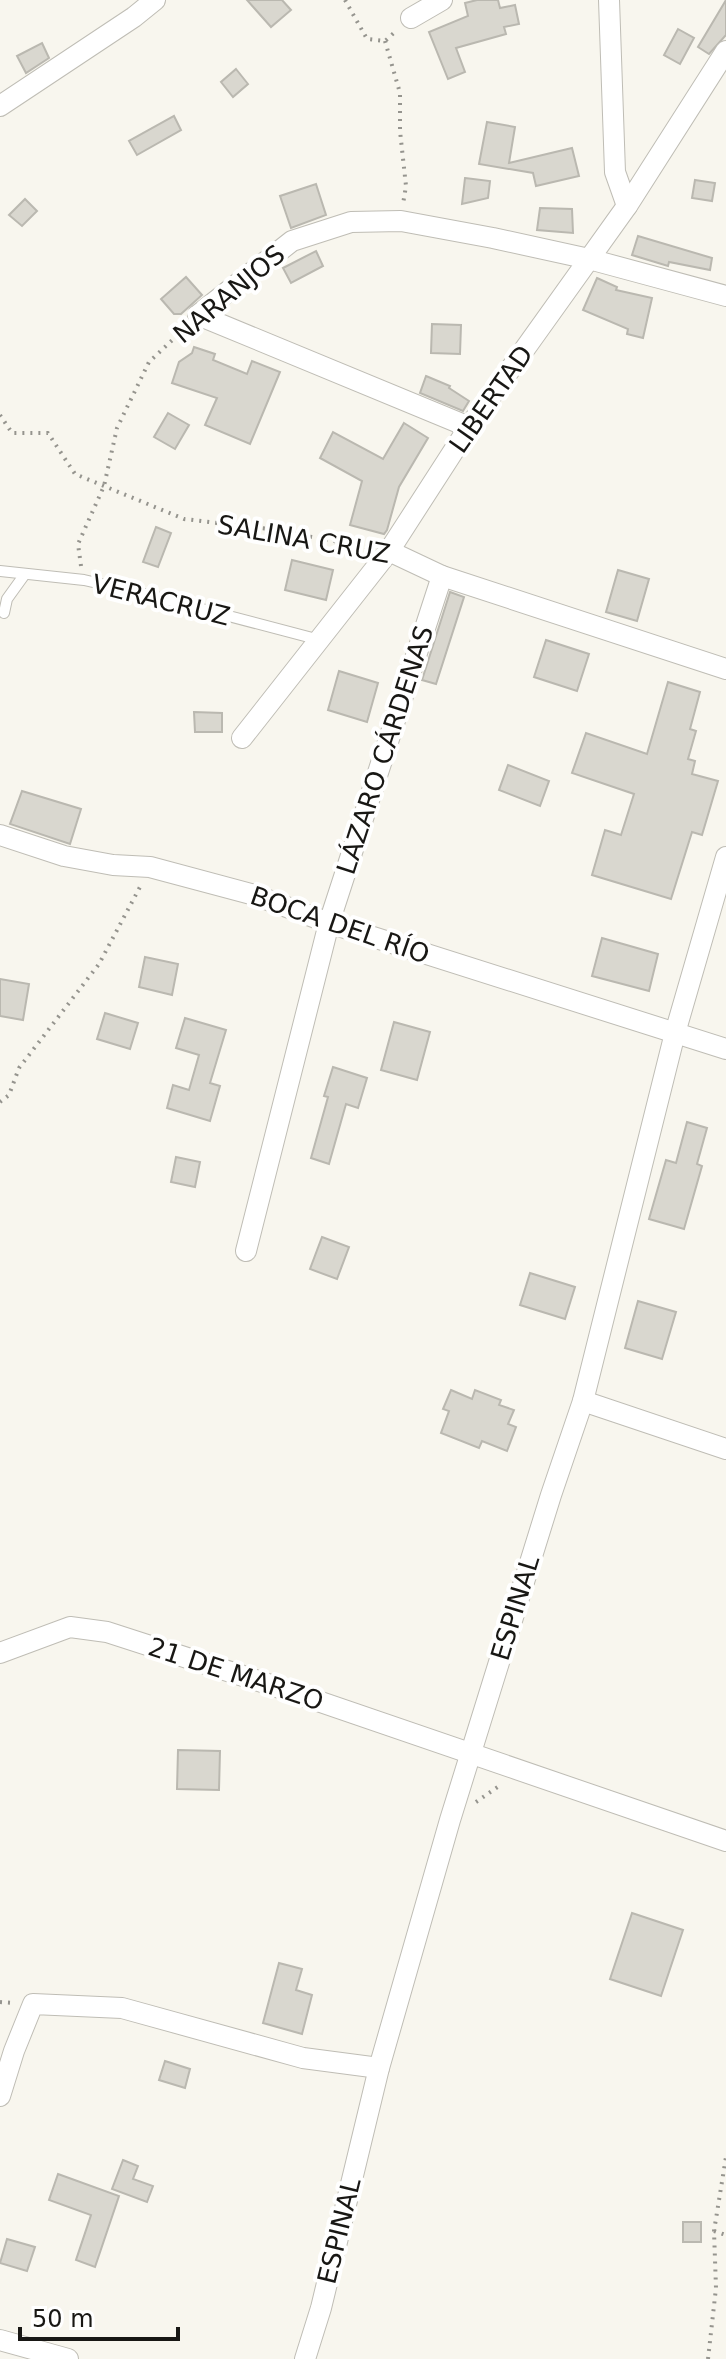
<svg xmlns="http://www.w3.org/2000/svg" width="726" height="2359" font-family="'DejaVu Sans',sans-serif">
<rect width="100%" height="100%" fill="#f8f6ee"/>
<g fill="#d9d7cf" stroke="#bab8b0" stroke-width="2">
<polygon points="247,0 282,0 291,10 271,27"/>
<polygon points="477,0 498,0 500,8 515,5 519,24 504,27 506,34 456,48 465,72 448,79 429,32 468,16 465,3"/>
<polygon points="726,0 726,35 709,54 698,47"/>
<polygon points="678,29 694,38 680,64 664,55"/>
<polygon points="42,43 49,58 26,73 17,56"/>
<polygon points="236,69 248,84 233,97 221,82"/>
<polygon points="174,116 181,130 137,155 129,141"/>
<polygon points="487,122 515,127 509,163 572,148 579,176 536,186 533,173 479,164"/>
<polygon points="465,178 490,181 488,198 462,204"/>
<polygon points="695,180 715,183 712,201 692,198"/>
<polygon points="316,184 326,215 291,228 280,196"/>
<polygon points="25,199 37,211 22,226 9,215"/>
<polygon points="540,208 572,209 573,233 537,230"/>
<polygon points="638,236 712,258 710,270 669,262 668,266 632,255"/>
<polygon points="316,251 323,266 291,283 283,268"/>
<polygon points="186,277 202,295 181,314 174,314 161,299"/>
<polygon points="597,278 617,287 616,290 652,298 643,338 627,334 628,329 583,310"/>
<polygon points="432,324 461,325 460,354 431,353"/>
<polygon points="194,347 215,354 213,360 247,374 252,361 280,372 250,444 205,425 217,398 172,383 179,362 192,353"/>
<polygon points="426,376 450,386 449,388 469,401 463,411 420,393"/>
<polygon points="168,413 189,425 175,449 154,437"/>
<polygon points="404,423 428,438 399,487 387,530 384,534 350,525 362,481 320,458 333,432 383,459"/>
<polygon points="156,527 171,533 158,567 143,562"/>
<polygon points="292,560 333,570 326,600 285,590"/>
<polygon points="618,570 649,579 637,621 606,612"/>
<polygon points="450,592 464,597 436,684 422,680"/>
<polygon points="546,640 589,654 577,691 534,677"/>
<polygon points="339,671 378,683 367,722 328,710"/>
<polygon points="668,682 700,692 690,729 696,731 688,759 695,761 692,774 718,781 702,835 692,832 671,899 592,875 605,830 621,835 634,794 572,773 586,733 647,754"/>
<polygon points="194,712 222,713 222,732 195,732"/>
<polygon points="508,765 549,781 540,806 499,790"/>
<polygon points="22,791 81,809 70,844 10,824"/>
<polygon points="602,938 658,954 649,991 592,976"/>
<polygon points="145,957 178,964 172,995 139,987"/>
<polygon points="0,979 29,984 23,1020 0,1016"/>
<polygon points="105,1013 138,1023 130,1049 97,1039"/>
<polygon points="185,1018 226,1030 210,1083 220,1086 210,1121 167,1108 173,1085 189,1090 199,1055 176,1048"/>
<polygon points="394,1022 430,1032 417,1080 381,1070"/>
<polygon points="333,1067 367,1078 358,1108 346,1104 329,1164 311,1158 328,1097 324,1096"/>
<polygon points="687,1122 707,1128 697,1164 702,1166 684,1229 649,1219 666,1160 676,1163"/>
<polygon points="176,1157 200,1162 195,1187 171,1182"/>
<polygon points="322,1237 349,1247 337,1279 310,1269"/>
<polygon points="530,1273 575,1287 565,1319 520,1305"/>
<polygon points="638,1301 676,1312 662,1359 625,1348"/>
<polygon points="451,1390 472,1399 475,1390 501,1400 499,1405 514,1410 508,1424 516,1427 507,1451 482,1441 479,1448 441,1433 449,1411 443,1409"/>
<polygon points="178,1750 220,1751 219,1790 177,1789"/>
<polygon points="632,1913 683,1930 661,1996 610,1979"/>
<polygon points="279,1963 302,1969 296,1990 312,1995 302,2034 263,2023"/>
<polygon points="165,2061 190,2069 185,2088 159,2080"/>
<polygon points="123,2160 138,2166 133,2179 153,2186 147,2202 112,2189"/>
<polygon points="58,2174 119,2196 95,2267 76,2260 91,2215 49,2200"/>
<rect x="683" y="2222" width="18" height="20"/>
<polygon points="7,2239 35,2247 27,2271 0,2263"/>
</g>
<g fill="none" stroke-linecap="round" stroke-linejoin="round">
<g stroke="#bfbdb5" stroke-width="12">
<g id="service">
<polyline points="0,571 84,580 141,593 320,640"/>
<polyline points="4,613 7,599 25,574"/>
</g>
</g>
<g stroke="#bfbdb5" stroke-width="22">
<g id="minor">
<polyline points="609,0 615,172 627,206"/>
<polyline points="411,18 442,0"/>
<polyline points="0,106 134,17 155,0"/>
<polyline points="469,427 198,315 292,241 351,222 401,221 493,238 589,259 726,296"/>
<polyline points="389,551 442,576 726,669"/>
<polyline points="242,738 389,551 469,427 627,206 726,51"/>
<polyline points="0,835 64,856 113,865 150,867 255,895 329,923 726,1049"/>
<polyline points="246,1251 329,923 442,576"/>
<polyline points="583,1401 726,1449"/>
<polyline points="0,1653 70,1627 107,1632 274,1686 726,1841"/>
<polyline points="0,2096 14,2051 33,2004 122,2008 303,2058 379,2068"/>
<polyline points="0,2340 68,2359"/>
<polyline points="305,2359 321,2308 379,2068 450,1820 551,1495 583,1401 675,1033 726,857"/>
</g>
</g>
<g stroke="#95948e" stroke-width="4" stroke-dasharray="2 6" stroke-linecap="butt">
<polyline points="345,0 367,39 385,41 396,31"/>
<polyline points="385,41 400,93 400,131 406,186 403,204"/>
<polyline points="0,415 12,433 48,433 75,474 184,519 269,529 366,547"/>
<polyline points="81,566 78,544 104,486 117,428 149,362 184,329"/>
<polyline points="0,1102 9,1095 19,1068 99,964 140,887"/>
<polyline points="476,1802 502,1784"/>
<polyline points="0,2002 14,2003"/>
<polyline points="714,2231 726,2235"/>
<polyline points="708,2359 716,2288 714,2231 726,2157"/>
</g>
<use href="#service" stroke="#fff" stroke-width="10"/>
<use href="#minor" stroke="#fff" stroke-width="20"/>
</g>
<g text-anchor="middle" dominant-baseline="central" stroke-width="8" stroke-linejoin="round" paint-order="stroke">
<g font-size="26" fill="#181714" stroke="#fff">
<text transform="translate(229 294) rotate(-40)">NARANJOS</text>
<text transform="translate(491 399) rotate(-55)">LIBERTAD</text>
<text transform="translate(304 539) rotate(10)">SALINA CRUZ</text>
<text transform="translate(161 600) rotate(14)">VERACRUZ</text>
<text transform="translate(385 750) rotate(-72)">LÁZARO CÁRDENAS</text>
<text transform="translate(340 925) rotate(19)">BOCA DEL RÍO</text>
<text transform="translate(515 1608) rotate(-73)">ESPINAL</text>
<text transform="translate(236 1674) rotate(18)">21 DE MARZO</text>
<text transform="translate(339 2231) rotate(-76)">ESPINAL</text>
</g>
</g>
<path d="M20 2327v12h158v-12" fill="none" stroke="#181714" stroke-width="4"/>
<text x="32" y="2327" font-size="24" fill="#181714" stroke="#ffffff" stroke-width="6" paint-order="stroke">50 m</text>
</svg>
